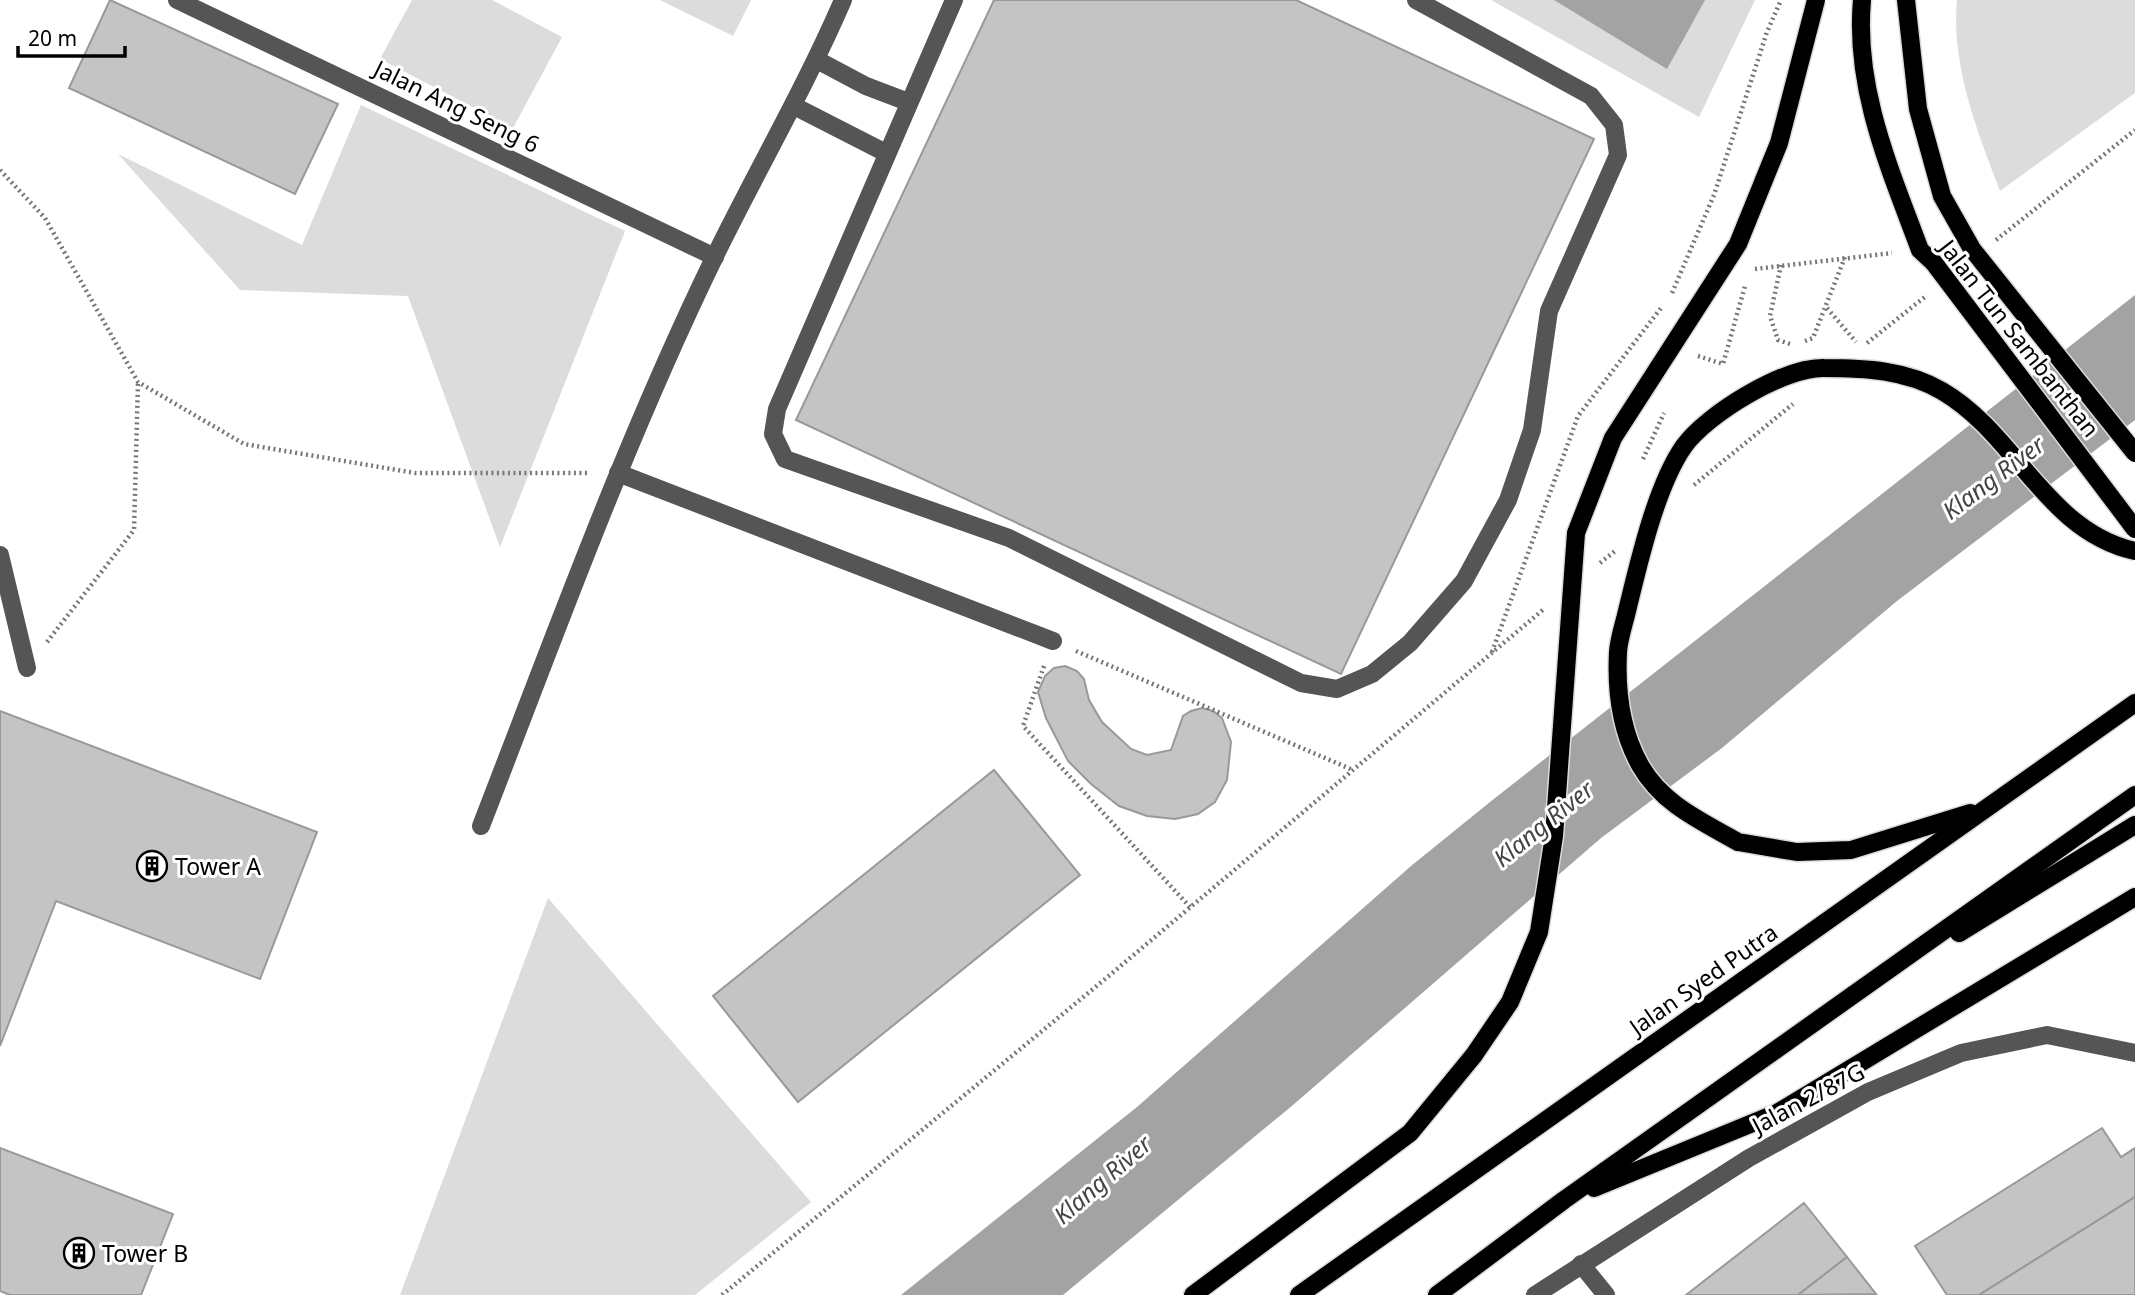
<svg xmlns="http://www.w3.org/2000/svg" width="2135" height="1295" font-family="'Noto Sans',sans-serif">
<rect width="100%" height="100%" fill="#fff"/>
<g fill="#dcdcdc">
<polygon points="412,0 492,0 562,37 513,128 380,59"/>
<polygon points="660,0 751,0 733,36"/>
<polygon points="1491,0 1755,0 1699,117"/>
<path d="M1957,0h178v93l-135,98c-23,-61 -49,-125 -43,-191z"/>
<polygon points="361,105 625,231 500,547 408,296 240,290 118,154 302,245"/>
<polygon points="548,898 811,1202 695,1295 400,1295"/>
</g>
<g fill="#a3a3a3">
<polygon points="1554,0 1705,0 1667,69"/>
<polygon points="2135,295 2135,420 1897,601 1722,748 1601,838 1293,1105 1063,1295 901,1295 1137,1107 1411,866 1490,802"/>
</g>
<g fill="#c4c4c4" stroke="#999" stroke-width="2">
<polygon points="110,0 338,104 295,194 69,88"/>
<polygon points="994,0 1296,0 1594,139 1341,674 796,420"/>
<polygon points="1065,666 1077,671 1084,679 1089,700 1102,722 1131,749 1147,755 1171,750 1183,716 1191,711 1202,708 1213,711 1222,718 1231,742 1227,780 1215,802 1198,814 1175,819 1147,816 1119,806 1091,784 1068,761 1046,718 1038,692 1045,676 1054,668"/>
<polygon points="0,711 317,832 260,979 56,901 0,1046"/>
<polygon points="994,770 1080,875 798,1102 713,996"/>
<polygon points="2102,1128 2121,1157 2135,1148 2135,1197 1979,1295 1947,1295 1915,1246"/>
<polygon points="0,1148 173,1214 141,1295 10,1295 0,1291"/>
<polygon points="2135,1197 2135,1295 1979,1295"/>
<polygon points="1804,1203 1847,1257 1798,1295 1686,1295"/>
<polygon points="1847,1257 1876,1294 1798,1295"/>
</g>
<g fill="none" stroke-linecap="round" stroke-linejoin="round">
<g stroke="#dbdbdb" stroke-width="21">
<g id="major">
<path d="M1862,0c-8,89 28,169 58,250l14,13"/>
<polyline points="1906,0 1918,109 1942,196 1972,249"/>
<polyline points="1738,842 1797,852 1851,850 1970,813"/>
<polyline points="1959,933 2135,825"/>
<polyline points="1594,1188 1777,1113 2135,897"/>
<polyline points="1193,1295 1410,1133 1474,1055"/>
<polyline points="1299,1295 2135,703"/>
<polyline points="1437,1295 1564,1200 2135,795"/>
</g>
</g>
<g stroke="#777" stroke-width="4.5" stroke-dasharray="2 3.5" stroke-linecap="butt">
<polyline points="0,170 45,218 138,382 244,444 415,473 589,473"/>
<polyline points="1996,240 2135,130"/>
<polyline points="1781,265 1770,316 1778,340 1793,345"/>
<polyline points="1755,269 1892,253"/>
<polyline points="1672,293 1714,195 1767,32 1781,0"/>
<polyline points="1827,308 1856,342"/>
<polyline points="1805,341 1813,338 1845,257"/>
<polyline points="1867,343 1926,296"/>
<polyline points="1698,356 1723,364 1745,286"/>
<polyline points="1643,459 1664,413"/>
<polyline points="1694,485 1793,404"/>
<polyline points="1600,563 1615,551"/>
<polyline points="47,642 134,530 138,382"/>
<polyline points="1076,651 1353,770"/>
<polyline points="1492,652 1578,416 1661,308"/>
<polyline points="1044,666 1023,726 1190,907"/>
<polyline points="722,1295 1098,985 1544,609"/>
</g>
<g stroke="#555" stroke-width="18">
<polyline points="177,0 715,257"/>
<polyline points="954,0 777,409 773,434 785,459 1009,538 1301,683 1337,689 1372,674 1410,643 1464,581 1508,500 1532,430 1549,311 1618,155 1614,125 1591,96 1416,0"/>
<polyline points="817,60 866,86 908,102"/>
<polyline points="794,106 886,153"/>
<polyline points="618,473 1053,641"/>
<polyline points="0,555 27,668"/>
<path d="M481,826c74,-191 144,-385 234,-570 42,-86 90,-168 128,-256"/>
<polyline points="1581,1264 1606,1295"/>
<polyline points="1535,1295 1749,1158 1868,1092 1961,1053 2047,1035 2135,1053"/>
</g>
<use href="#major" stroke="#000" stroke-width="18"/>
<g stroke="#dbdbdb" stroke-width="21" stroke-linecap="butt">
<g id="major-bridge">
<polyline points="1972,249 2135,453"/>
<polyline points="1934,263 2135,529"/>
<path d="M1738,842c-37,-21 -76,-38 -98,-77 -19,-34 -24,-75 -22,-113 1,-14 6,-28 9,-41 12,-49 29,-125 57,-165 23,-32 100,-79 140,-78 41,0 82,2 118,23 74,43 104,140 193,160"/>
<polyline points="1474,1055 1510,1002 1539,932 1554,836 1576,533 1613,438 1738,244 1779,143 1816,0"/>
</g>
</g>
<use href="#major-bridge" stroke="#000" stroke-width="18"/>
</g>
<defs>
<g id="building-ring" transform="scale(1.575)"><circle r="9.5" fill="#fff" stroke="#000" stroke-width="1.5"/><path d="M-4-6H4V6H1V3H-1V6H-4ZM-2.5-4.3h1.7v1.8h-1.7ZM.8-4.3h1.7v1.8H.8ZM-2.5-1h1.7V.8h-1.7ZM.8-1h1.7V.8H.8Z" fill="#000"/></g>
</defs>
<g fill-rule="evenodd">
<use href="#building-ring" x="152" y="866"/>
<use href="#building-ring" x="79" y="1253"/>
</g>
<g text-anchor="middle" dominant-baseline="central" stroke-width="6" stroke-linejoin="round" paint-order="stroke">
<g font-size="23" fill="#000" stroke="#fff">
<text transform="translate(457 106) rotate(26)">Jalan Ang Seng 6</text>
<text transform="translate(2020 338) rotate(52)">Jalan Tun Sambanthan</text>
<text transform="translate(1703 979) rotate(-35)">Jalan Syed Putra</text>
<text transform="translate(1808 1098) rotate(-28)">Jalan 2/87G</text>
</g>
<g font-size="23" fill="#000" stroke="#fff" text-anchor="start">
<text x="175" y="866">Tower A</text>
<text x="102" y="1253">Tower B</text>
</g>
<g font-size="24" font-style="italic" fill="#444" stroke="#fff">
<text transform="translate(1993 477) rotate(-37)">Klang River</text>
<text transform="translate(1543 823) rotate(-39)">Klang River</text>
<text transform="translate(1102 1179) rotate(-41)">Klang River</text>
</g>
</g>
<path d="M18 46v10h107v-10" fill="none" stroke="#000000" stroke-width="3.5"/>
<text x="28" y="46" font-size="21" fill="#000000" stroke="#ffffff" stroke-width="5" paint-order="stroke">20 m</text>
</svg>
